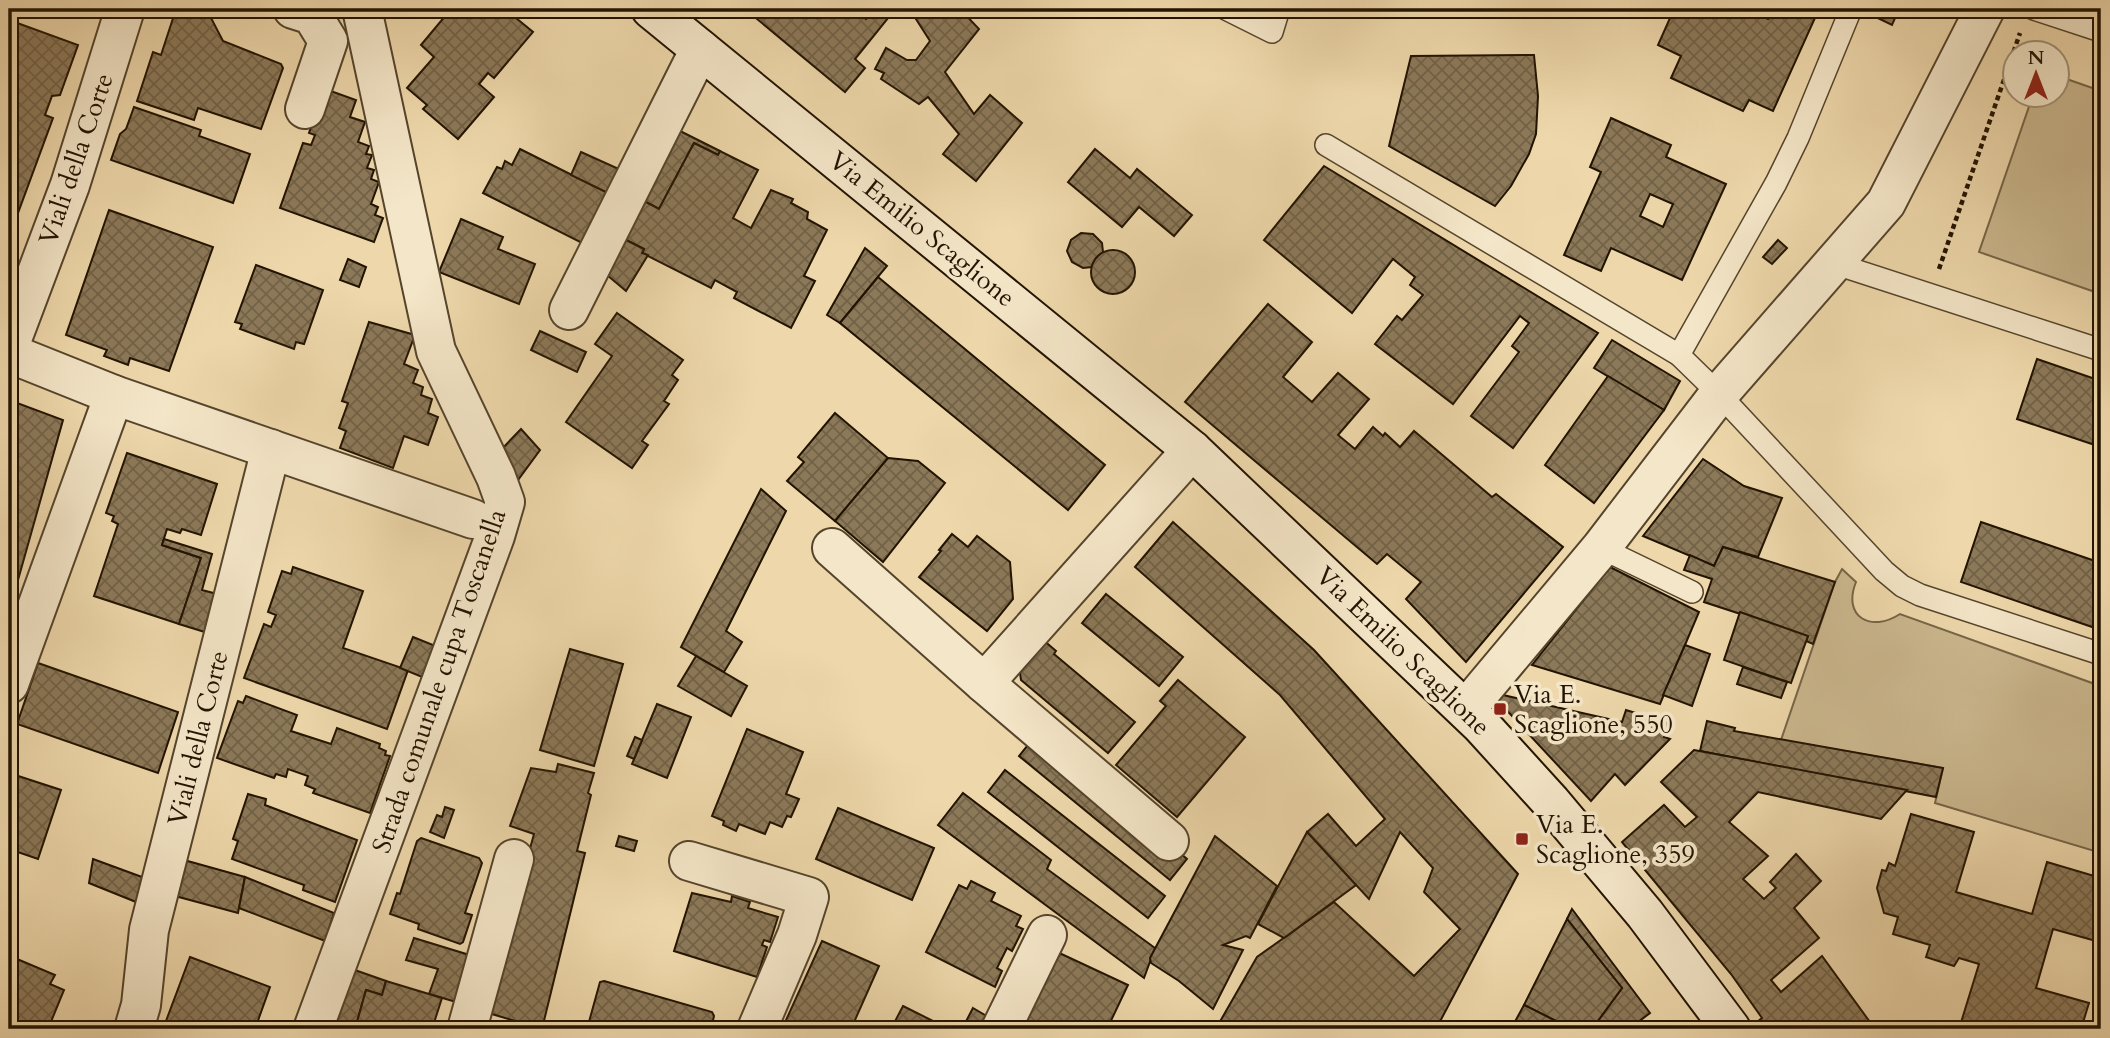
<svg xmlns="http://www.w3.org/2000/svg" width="2110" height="1038" font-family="Cardo,serif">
<defs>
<pattern id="building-cross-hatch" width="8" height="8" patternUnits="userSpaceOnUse" patternTransform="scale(1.75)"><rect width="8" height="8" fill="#8c7959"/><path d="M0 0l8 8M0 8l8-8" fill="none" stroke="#726247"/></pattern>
</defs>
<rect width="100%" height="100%" fill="#eed8ab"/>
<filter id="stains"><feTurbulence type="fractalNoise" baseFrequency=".00286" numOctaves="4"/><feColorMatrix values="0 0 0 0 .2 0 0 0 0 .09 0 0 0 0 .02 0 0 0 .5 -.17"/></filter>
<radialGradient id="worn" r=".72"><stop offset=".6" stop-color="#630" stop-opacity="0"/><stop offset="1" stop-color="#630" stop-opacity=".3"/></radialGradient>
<g fill="#cbb78e" stroke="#766548" stroke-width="2">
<polygon points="2058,76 2101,91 2101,294 1979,252 2033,95 2058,94"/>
<path d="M1842,569l14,13c-14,35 15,51 44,32l192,69c11,9 9,15 6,28l3,1v141l-166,-50 8,-35 -162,-28 54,-158z"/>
</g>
<g fill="url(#building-cross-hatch)" stroke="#221301" stroke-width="2" fill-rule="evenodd">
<polygon points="176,9 191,9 210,16 223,41 281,64 283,68 261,129 198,108 194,120 137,101 153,52 161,55"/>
<polygon points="451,9 469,9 477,16 484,9 505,9 533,32 494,78 488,73 479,84 494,97 458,139 423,109 427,105 407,88 434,57 421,45"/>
<polygon points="745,9 856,9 855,10 866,19 875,9 889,9 893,12 855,59 865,68 845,92"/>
<polygon points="932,9 960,9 979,29 945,72 974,114 990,95 1022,123 976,181 943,154 959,134 928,97 919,104 881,79 884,73 875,69 886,48 907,60 916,60 930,41 916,19"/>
<rect x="1349" y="9" width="125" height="7"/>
<polygon points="1674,9 1745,9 1768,19 1773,9 1819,9 1773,111 1749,100 1743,111 1671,78 1681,56 1658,45"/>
<polygon points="1859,9 1899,9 1892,25"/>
<polygon points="9,20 78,45 60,95 52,96 45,115 53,118 18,213 9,210"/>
<polygon points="1534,55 1538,96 1536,134 1529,154 1511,186 1495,206 1389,146 1411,56"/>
<polygon points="325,89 356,100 350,117 365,122 358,142 369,146 366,154 372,155 367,168 374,170 371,179 379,182 371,204 378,207 375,215 383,218 374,242 280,208 303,143 311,145 315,135 309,133"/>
<polygon points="134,107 201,130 199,136 250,154 233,203 111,160 120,134 126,129"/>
<path d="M1611,118l60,27 -5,12 60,27 -44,96 -71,-32 -10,23 -37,-16 37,-83 -11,-5zM1650,194l23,10 -10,23 -23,-11z"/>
<polygon points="680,131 720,151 718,155 694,143 659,209 644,201"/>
<polygon points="694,143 718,155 720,151 758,170 733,218 751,228 771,190 793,199 791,203 808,212 807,219 827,230 804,276 815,281 791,328 734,298 737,292 715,280 711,288 642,253 644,249 624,239 644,201 659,209"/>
<polygon points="520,149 610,194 584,244 483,193 497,167 502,169 505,161 512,165"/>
<polygon points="1095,149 1130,178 1137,169 1192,215 1174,236 1139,207 1122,227 1068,182"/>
<polygon points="581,152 621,170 610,194 571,175"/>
<polygon points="1324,166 1598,333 1513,448 1471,416 1519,352 1512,346 1529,323 1520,316 1453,404 1375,344 1397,316 1402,320 1423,295 1410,285 1415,277 1393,259 1352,313 1264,240"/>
<polygon points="109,210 213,247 169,371 130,358 128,365 104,356 107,350 66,335"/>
<polygon points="461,219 503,237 498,249 535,264 519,304 439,272"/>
<polygon points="1081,233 1093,234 1102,243 1103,252 1096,258 1092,267 1083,268 1072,262 1067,251 1071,240"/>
<polygon points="624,239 644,249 642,253 648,255 626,291 607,275"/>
<polygon points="1778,240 1787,248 1772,264 1763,257"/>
<polygon points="865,248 887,266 840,323 827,315"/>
<circle cx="1113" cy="272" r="22"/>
<polygon points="348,259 366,267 359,287 340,280"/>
<polygon points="256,265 323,290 304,344 296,342 294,349 240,329 242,324 235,322"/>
<polygon points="878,277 1105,465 1068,510 840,323"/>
<polygon points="1268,304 1312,342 1283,377 1312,402 1338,373 1369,399 1338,435 1355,449 1373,427 1383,436 1385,433 1400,447 1414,431 1492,497 1496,494 1563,547 1466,662 1406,599 1421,582 1387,554 1377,564 1185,402"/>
<polygon points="617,313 683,360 672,375 678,380 664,401 669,404 642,441 648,445 632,468 566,422 612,356 595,344"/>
<polygon points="369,322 415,335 404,364 418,370 413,383 423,387 421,395 432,399 428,413 438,417 428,445 404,436 393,468 340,448 346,431 339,428 348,403 342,401"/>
<polygon points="540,331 586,352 577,372 531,350"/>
<polygon points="1612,340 1680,381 1664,410 1594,368"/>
<polygon points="2037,359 2101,381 2101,447 2017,419"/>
<polygon points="1608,376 1664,410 1594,503 1545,465"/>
<polygon points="9,400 63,420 9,612"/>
<polygon points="835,413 888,458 835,521 787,481 804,462 798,457"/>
<polygon points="521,429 540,450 518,480 498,453"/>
<polygon points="127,453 217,484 201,535 182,529 180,533 167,529 162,545 201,558 179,624 94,596 118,524 112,521 114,516 106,513"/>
<polygon points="888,458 918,461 945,483 883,562 835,521"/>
<polygon points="1703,459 1744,486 1782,498 1758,557 1723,547 1714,566 1643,536"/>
<polygon points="761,489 786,511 726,631 742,642 724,672 681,647"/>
<polygon points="1173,522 1314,650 1518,874 1436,1029 1222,1029 1218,1025 1257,957 1334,902 1414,976 1460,929 1424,892 1433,868 1400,832 1369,899 1307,832 1328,814 1356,846 1385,819 1280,695 1135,567"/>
<polygon points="1981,522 2101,563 2101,630 1961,582"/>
<polygon points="952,534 968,547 977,536 1010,562 1013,599 987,631 919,577 941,551 939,550"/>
<polygon points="164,539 212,554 202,590 221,595 211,634 179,624 201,558 162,545"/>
<polygon points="1723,547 1835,582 1813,644 1806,641 1808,636 1704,602 1712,579 1684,570 1690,555 1714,566"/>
<polygon points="293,567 363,591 343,648 408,670 387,729 244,678 264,624 271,627 276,615 268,612 282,571 291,574"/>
<polygon points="1610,567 1699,612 1660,704 1532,665"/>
<polygon points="1106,594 1183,657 1159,686 1082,623"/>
<polygon points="1740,612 1808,636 1791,683 1724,660"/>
<polygon points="413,637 438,647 427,679 400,668"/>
<polygon points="1042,639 1056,651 1054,654 1135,722 1108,753 1021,680 1019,666"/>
<polygon points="1685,645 1710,654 1692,706 1663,695"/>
<polygon points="570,649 623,664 594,766 540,750"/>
<polygon points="696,656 747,686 731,716 678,686"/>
<polygon points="38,663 178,712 158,773 17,724"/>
<polygon points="1743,667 1787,682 1781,698 1737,684"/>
<polygon points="1178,680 1245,737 1177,817 1116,765 1166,706 1160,701"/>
<polygon points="1503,695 1622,722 1626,710 1668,723 1664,737 1670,739 1625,785 1615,774 1591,801 1498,701"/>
<polygon points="246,696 297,715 291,731 331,744 337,728 380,744 379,748 386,751 385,755 390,756 370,813 313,793 315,789 305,785 308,776 288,769 286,777 276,774 274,778 217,758 238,701 243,703"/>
<polygon points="657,704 691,717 667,778 632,764"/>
<polygon points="1707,721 1735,728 1734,731 1943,768 1936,797 1700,751"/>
<polygon points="747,729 803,752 786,794 799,799 791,817 787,816 782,827 770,822 765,834 739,824 736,831 723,825 724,821 712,816"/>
<polygon points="1036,735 1187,859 1170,880 1019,756"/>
<polygon points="635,737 642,740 634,759 627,756"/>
<polygon points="1694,750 1907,790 1881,819 1758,792 1729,822 1768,856 1743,879 1764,899 1776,888 1770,882 1796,854 1821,881 1794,908 1819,938 1771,980 1781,992 1822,956 1875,1029 1762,1029 1757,1022 1762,1018 1731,974 1622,842 1664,805 1685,827 1697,817 1661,782"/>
<polygon points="558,764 594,773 588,793 591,795 577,851 585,853 542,1029 485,1012 534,834 510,826 531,768 556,772"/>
<polygon points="1005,770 1165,896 1148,918 988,792"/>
<polygon points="9,773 61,790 38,859 9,849"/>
<polygon points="963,793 1051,860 1047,869 1155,948 1144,978 938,825"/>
<polygon points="248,794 266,799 265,805 357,840 335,902 303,890 304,885 232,859 238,841 233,839"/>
<polygon points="445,807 454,810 444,838 430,832 437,815 442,817"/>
<polygon points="838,808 934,848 912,900 816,859"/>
<polygon points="1911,814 1974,832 1956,892 2032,914 2047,862 2101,878 2101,923 2096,941 2053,929 2036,988 2089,1003 2081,1029 1959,1029 1979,964 1959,958 1954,966 1926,957 1930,945 1893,934 1898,917 1884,913 1877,888 1882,870 1886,871 1889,863 1895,866"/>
<polygon points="1307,832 1356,885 1284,938 1258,924"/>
<polygon points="619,836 637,841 634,851 616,846"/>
<polygon points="1215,836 1277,886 1250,938 1246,936 1223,945 1243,950 1213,1009 1179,981 1151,963 1150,958"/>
<polygon points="421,838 479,858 482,863 465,913 472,915 463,942 460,944 418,929 419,924 390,914 397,893 400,894 417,841"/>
<polygon points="93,859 150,880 146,906 89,883"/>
<polygon points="184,860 245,877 238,913 175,896"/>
<polygon points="245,877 334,913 325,941 239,908"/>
<polygon points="971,881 995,893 991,901 1021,916 1016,926 1023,929 1012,951 1007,948 997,968 1002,971 995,987 926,952 959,885 967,889"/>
<polygon points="692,893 731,902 732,896 750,902 748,908 778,917 770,942 764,940 762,945 767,947 757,977 674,951"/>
<polygon points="1572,909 1650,1013 1629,1029 1592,1029 1622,988 1567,919"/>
<polygon points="1567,919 1622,988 1592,1029 1572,1029 1524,1005"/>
<polygon points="414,938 476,957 463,1004 429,994 438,969 406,960"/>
<polygon points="822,941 879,966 851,1029 782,1029"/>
<polygon points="1055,951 1128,985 1107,1029 1023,1029 1029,1016 1025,1015"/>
<polygon points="190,957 270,987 255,1029 163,1029"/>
<polygon points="17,959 55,975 50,984 64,990 48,1029 29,1029 9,1021 9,979"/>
<polygon points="349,968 386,981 382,995 366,990 355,1029 343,1029 330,1025"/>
<polygon points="386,981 442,998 432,1029 355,1029 366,990 382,995"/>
<polygon points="604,981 712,1012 714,1016 711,1029 587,1029 600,982"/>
<polygon points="1524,1005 1572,1029 1511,1029"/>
<polygon points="903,1006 949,1029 891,1029"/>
<polygon points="973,1008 990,1018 984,1029 962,1029"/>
</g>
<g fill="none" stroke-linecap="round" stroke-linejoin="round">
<g stroke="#55442c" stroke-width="24">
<g id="service">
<polyline points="1226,9 1272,32 1279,9"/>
<polyline points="2034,9 2101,31"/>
<polyline points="1326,145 1679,355 1719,394 1884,571 1902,586 1920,595 2101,654"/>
<polyline points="1833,263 2101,350"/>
<polyline points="1679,355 1776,183 1798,138 1851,9"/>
<polyline points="1601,548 1692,592"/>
</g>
</g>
<g stroke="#55442c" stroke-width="42">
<g id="minor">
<polyline points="293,9 312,15 328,41 305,109"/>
<polyline points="569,310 700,49"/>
<polyline points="9,347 70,185 125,9"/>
<polyline points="9,353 114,395 9,684"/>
<polyline points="114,395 473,519"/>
<polyline points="832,548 984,683 1169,841"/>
<polyline points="984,683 1192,450"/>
<polyline points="1466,709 1601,548 1719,394 1886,203 1985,9"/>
<polyline points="689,861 809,897 797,935 757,1029"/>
<polyline points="134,1029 141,1005 149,930 271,449"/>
<polyline points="313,1029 495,536 505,502 496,477 436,351 362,9"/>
<polyline points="467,1029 514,859"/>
<polyline points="1001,1029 1047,935"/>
</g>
</g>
<g stroke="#221301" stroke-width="42">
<polyline id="secondary" points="651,9 1192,450 1481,725 1551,802 1645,914 1731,1029"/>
</g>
<polyline stroke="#221301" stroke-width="4.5" stroke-dasharray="5 3.5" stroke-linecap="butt" points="1939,269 2020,33"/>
<use href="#service" stroke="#f4e6c8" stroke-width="21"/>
<use href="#minor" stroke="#f4e6c8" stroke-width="38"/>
<use href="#secondary" stroke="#f4e6c8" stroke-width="38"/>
</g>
<g fill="#8f2418" stroke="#f4e6c8" stroke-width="2.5">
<rect x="1493" y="702" width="14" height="14" rx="3.5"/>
<rect x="1515" y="832" width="14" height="14" rx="3.5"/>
</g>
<g text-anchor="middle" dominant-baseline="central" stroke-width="7" stroke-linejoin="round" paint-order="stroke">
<g font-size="26" fill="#221301" stroke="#f4e6c8">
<text transform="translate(76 159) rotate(-71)">Viali della Corte</text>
<text transform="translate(922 229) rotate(39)">Via Emilio Scaglione</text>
<text transform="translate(1403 651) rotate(44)">Via Emilio Scaglione</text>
<text transform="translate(439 681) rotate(-71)">Strada comunale cupa Toscanella</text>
<text transform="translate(198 738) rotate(-76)">Viali della Corte</text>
</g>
<g font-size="26" fill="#221301" stroke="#f4e6c8" text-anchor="start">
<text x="1514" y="694">Via E.<tspan x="1514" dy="30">Scaglione, 550</tspan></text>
<text x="1536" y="824">Via E.<tspan x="1536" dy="30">Scaglione, 359</tspan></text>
</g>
</g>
<rect width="2110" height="1038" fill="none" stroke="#eed8ab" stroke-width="35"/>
<rect x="10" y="10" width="2089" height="1017" fill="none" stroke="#221301" stroke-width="3.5"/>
<rect x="18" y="18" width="2075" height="1003" fill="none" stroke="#221301" stroke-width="2"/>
<g transform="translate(2036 74)"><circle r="33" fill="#f4e6c8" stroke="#a09278" stroke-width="2"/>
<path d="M0-5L12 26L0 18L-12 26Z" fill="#8f2418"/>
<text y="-10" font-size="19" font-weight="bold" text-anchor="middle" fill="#221301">N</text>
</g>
<rect width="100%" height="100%" filter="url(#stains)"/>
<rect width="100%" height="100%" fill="url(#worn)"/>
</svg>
